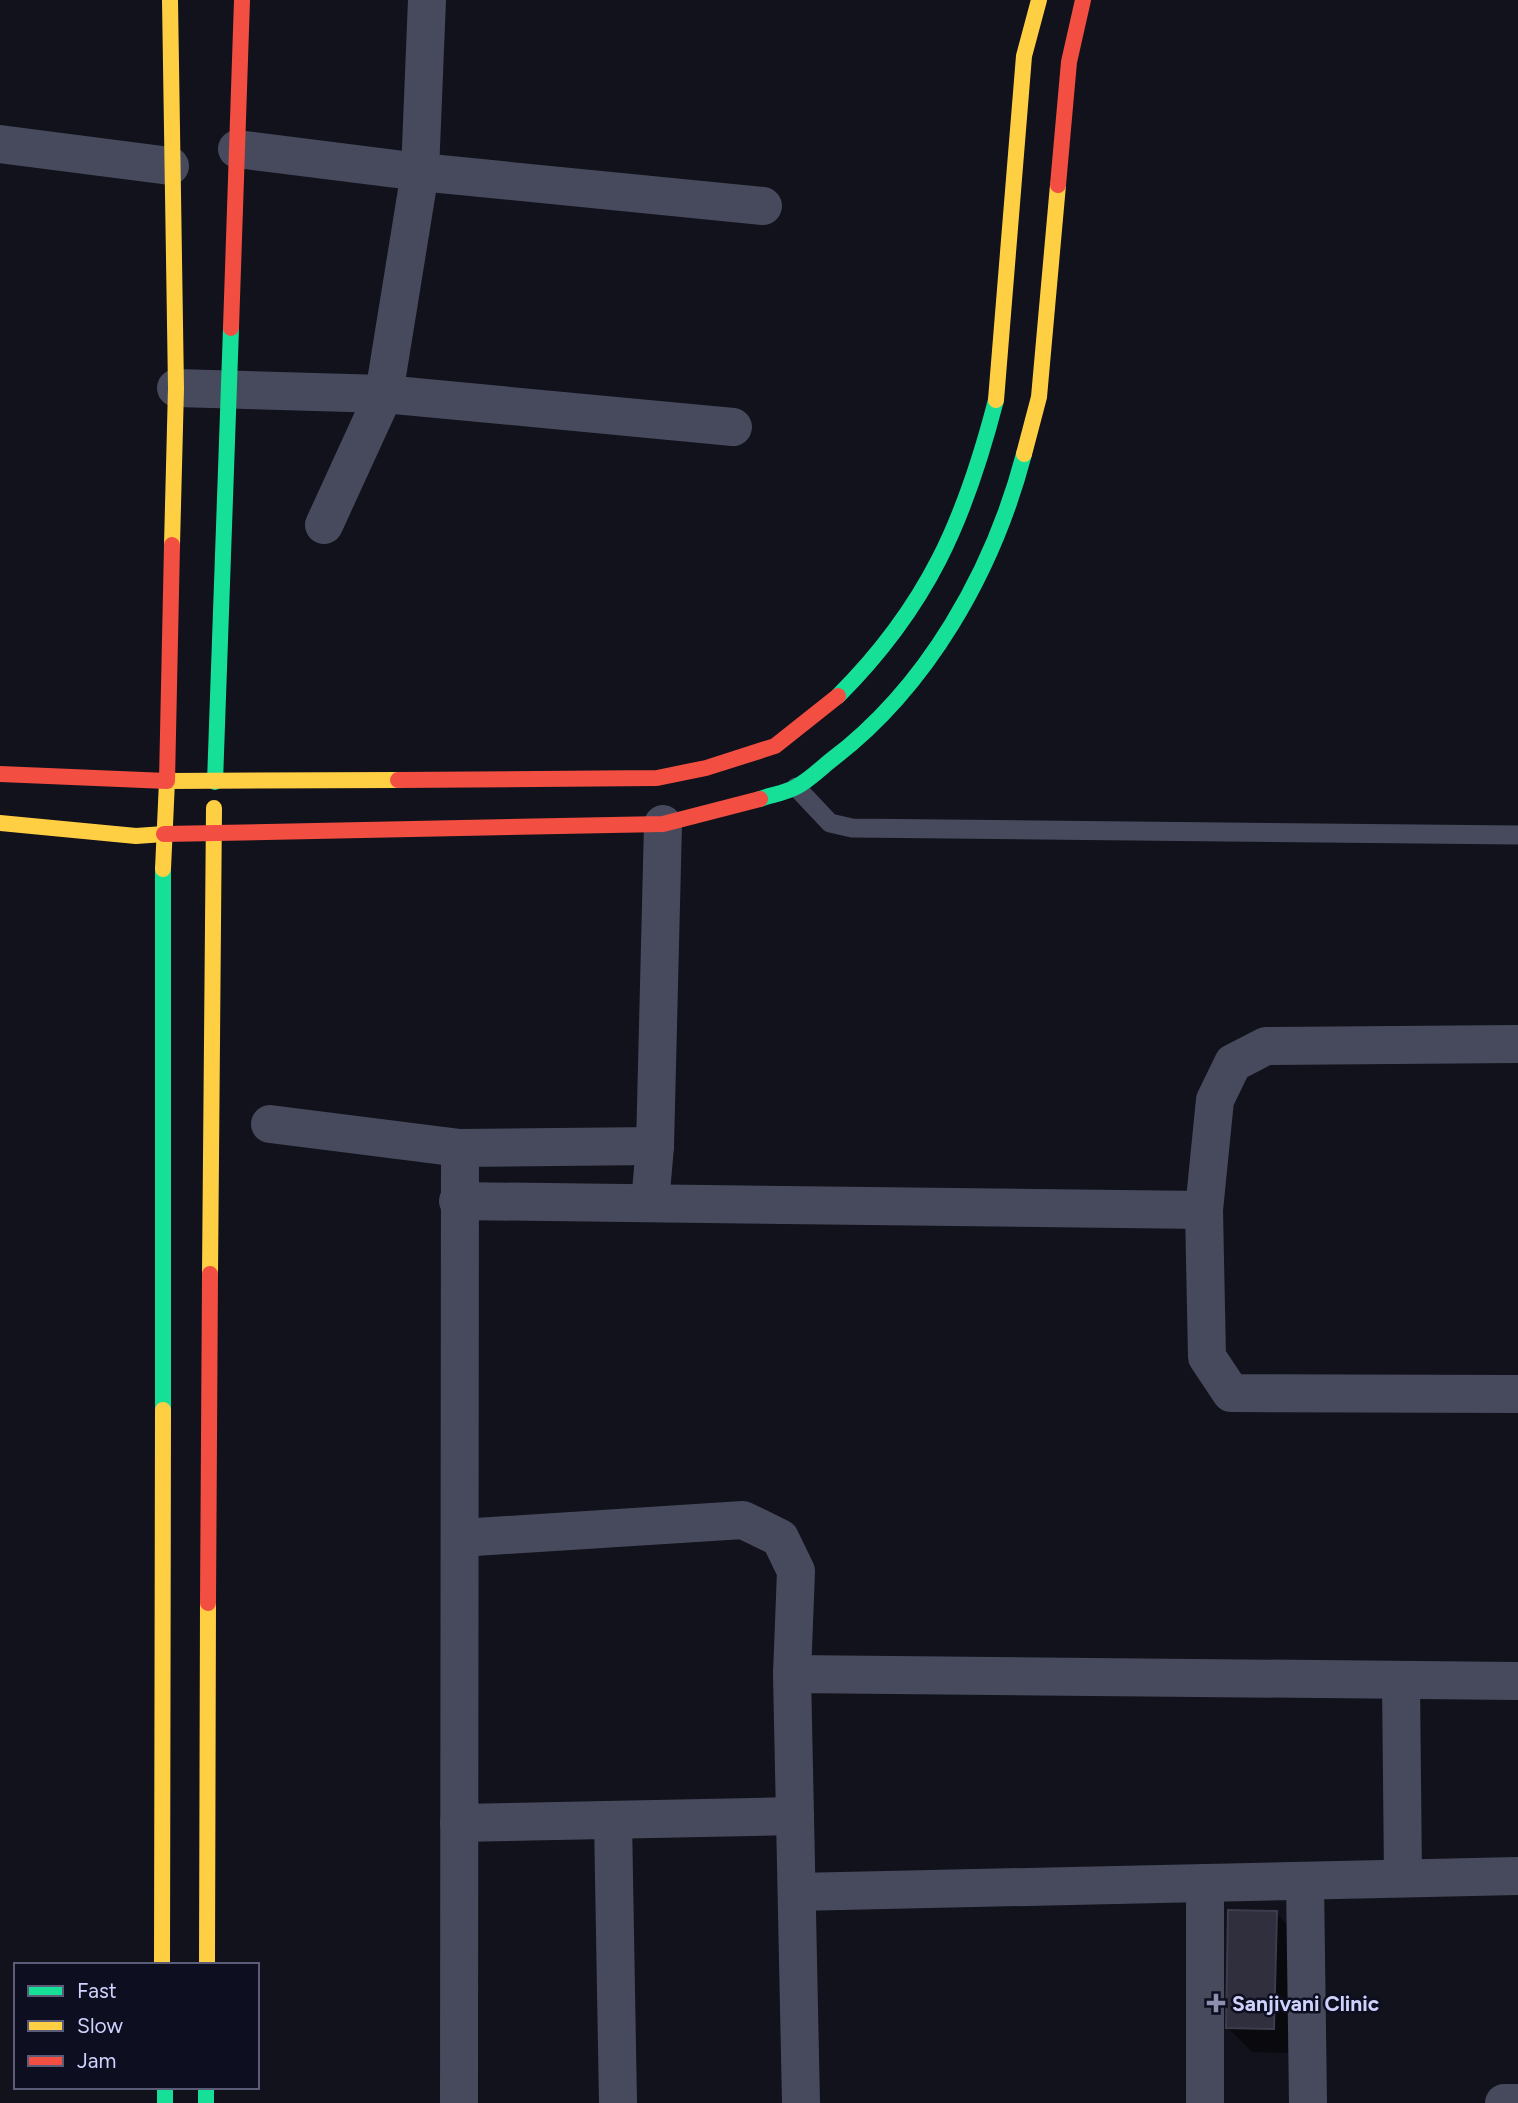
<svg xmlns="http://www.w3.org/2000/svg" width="1518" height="2103" font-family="Figtree,sans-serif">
<rect width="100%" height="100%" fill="#11121b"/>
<polygon fill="#0007" points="1276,1913 1301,1938 1298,2053 1252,2052 1227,2027"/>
<polygon fill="#2f2f3d" stroke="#3b3d4e" stroke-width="2" points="1228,1910 1277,1911 1274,2029 1226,2028"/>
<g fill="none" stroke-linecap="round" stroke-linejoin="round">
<polyline stroke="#464a5c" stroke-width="19" points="796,787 830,823 852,828 1518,835"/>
<g stroke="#464a5c" stroke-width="38">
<polyline points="0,144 170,166"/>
<polyline points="237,149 420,172 763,206"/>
<polyline points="176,388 384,394 733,427"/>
<polyline points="324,525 384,394 420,172 427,0"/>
<polyline points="1518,1044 1266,1046 1233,1063 1215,1100 1204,1210 1207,1357 1231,1393 1518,1394"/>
<polyline points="270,1124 460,1148 655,1146"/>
<polyline points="458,1201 1204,1210"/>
<polyline points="650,1203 655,1146 663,824"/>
<polyline points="460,1538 743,1520 780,1538 796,1571 792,1674 801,2103"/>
<polyline points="792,1674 1518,1681"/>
<polyline points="1401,1680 1403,1878"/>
<polyline points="613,1820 618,2103"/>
<polyline points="459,1823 795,1816"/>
<polyline points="1305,1881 1308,2103"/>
<polyline points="797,1892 1518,1876"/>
<polyline points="459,2103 460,1148"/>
<polyline points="1205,2103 1205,1883"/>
<polyline points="1504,2103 1518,2103"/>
</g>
<g stroke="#16e098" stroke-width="16">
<path d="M838,696c90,-90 127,-176 158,-296"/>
<polyline points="215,782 231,328"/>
<path d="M760,799c11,-4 25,-6 36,-12 12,-6 23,-17 34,-26 97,-73 163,-189 194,-307"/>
<polyline points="163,1410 163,869"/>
<polyline points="165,2087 165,2103"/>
<polyline points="206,2087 206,2103"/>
</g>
<g stroke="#ffcf43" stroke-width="16">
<polyline points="170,0 176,388 172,545"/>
<polyline points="996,400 1024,56 1039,0"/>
<polyline points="1024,454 1039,397 1058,185"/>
<polyline points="0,823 136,836 164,834"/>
<polyline points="163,869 167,781 398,780"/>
<polyline points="210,1274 214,808"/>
<polyline points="162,1965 163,1410"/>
<polyline points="207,1965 208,1603"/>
</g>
<g stroke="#f24e42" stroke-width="16">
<polyline points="1058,185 1069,62 1083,0"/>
<polyline points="231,328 242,0"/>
<polyline points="0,774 167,781 172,545"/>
<polyline points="398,780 657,778 706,768 775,746 838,696"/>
<polyline points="164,834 663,824 760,799"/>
<polyline points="208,1603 210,1274"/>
</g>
</g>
<path fill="#8c8fae" stroke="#0d0e1f" stroke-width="2.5" d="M1212.5 1992.5h7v7h7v7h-7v7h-7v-7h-7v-7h7z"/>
<g text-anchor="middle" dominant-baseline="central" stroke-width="5" stroke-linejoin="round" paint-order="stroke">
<g font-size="21" font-weight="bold" fill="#ced2fd" stroke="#0d0e1f" text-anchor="start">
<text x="1232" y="2003">Sanjivani Clinic</text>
</g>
</g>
<rect x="14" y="1963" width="245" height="126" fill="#0d0e1f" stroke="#5a5c78" stroke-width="2"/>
<rect x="28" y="1986" width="35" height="10" fill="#16e098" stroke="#5a5c78" stroke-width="2"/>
<text x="77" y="1998" font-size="21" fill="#ced2fd">Fast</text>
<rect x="28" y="2021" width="35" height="10" fill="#ffcf43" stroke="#5a5c78" stroke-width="2"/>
<text x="77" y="2033" font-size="21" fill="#ced2fd">Slow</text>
<rect x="28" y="2056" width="35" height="10" fill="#f24e42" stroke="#5a5c78" stroke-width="2"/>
<text x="77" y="2068" font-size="21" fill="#ced2fd">Jam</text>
</svg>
